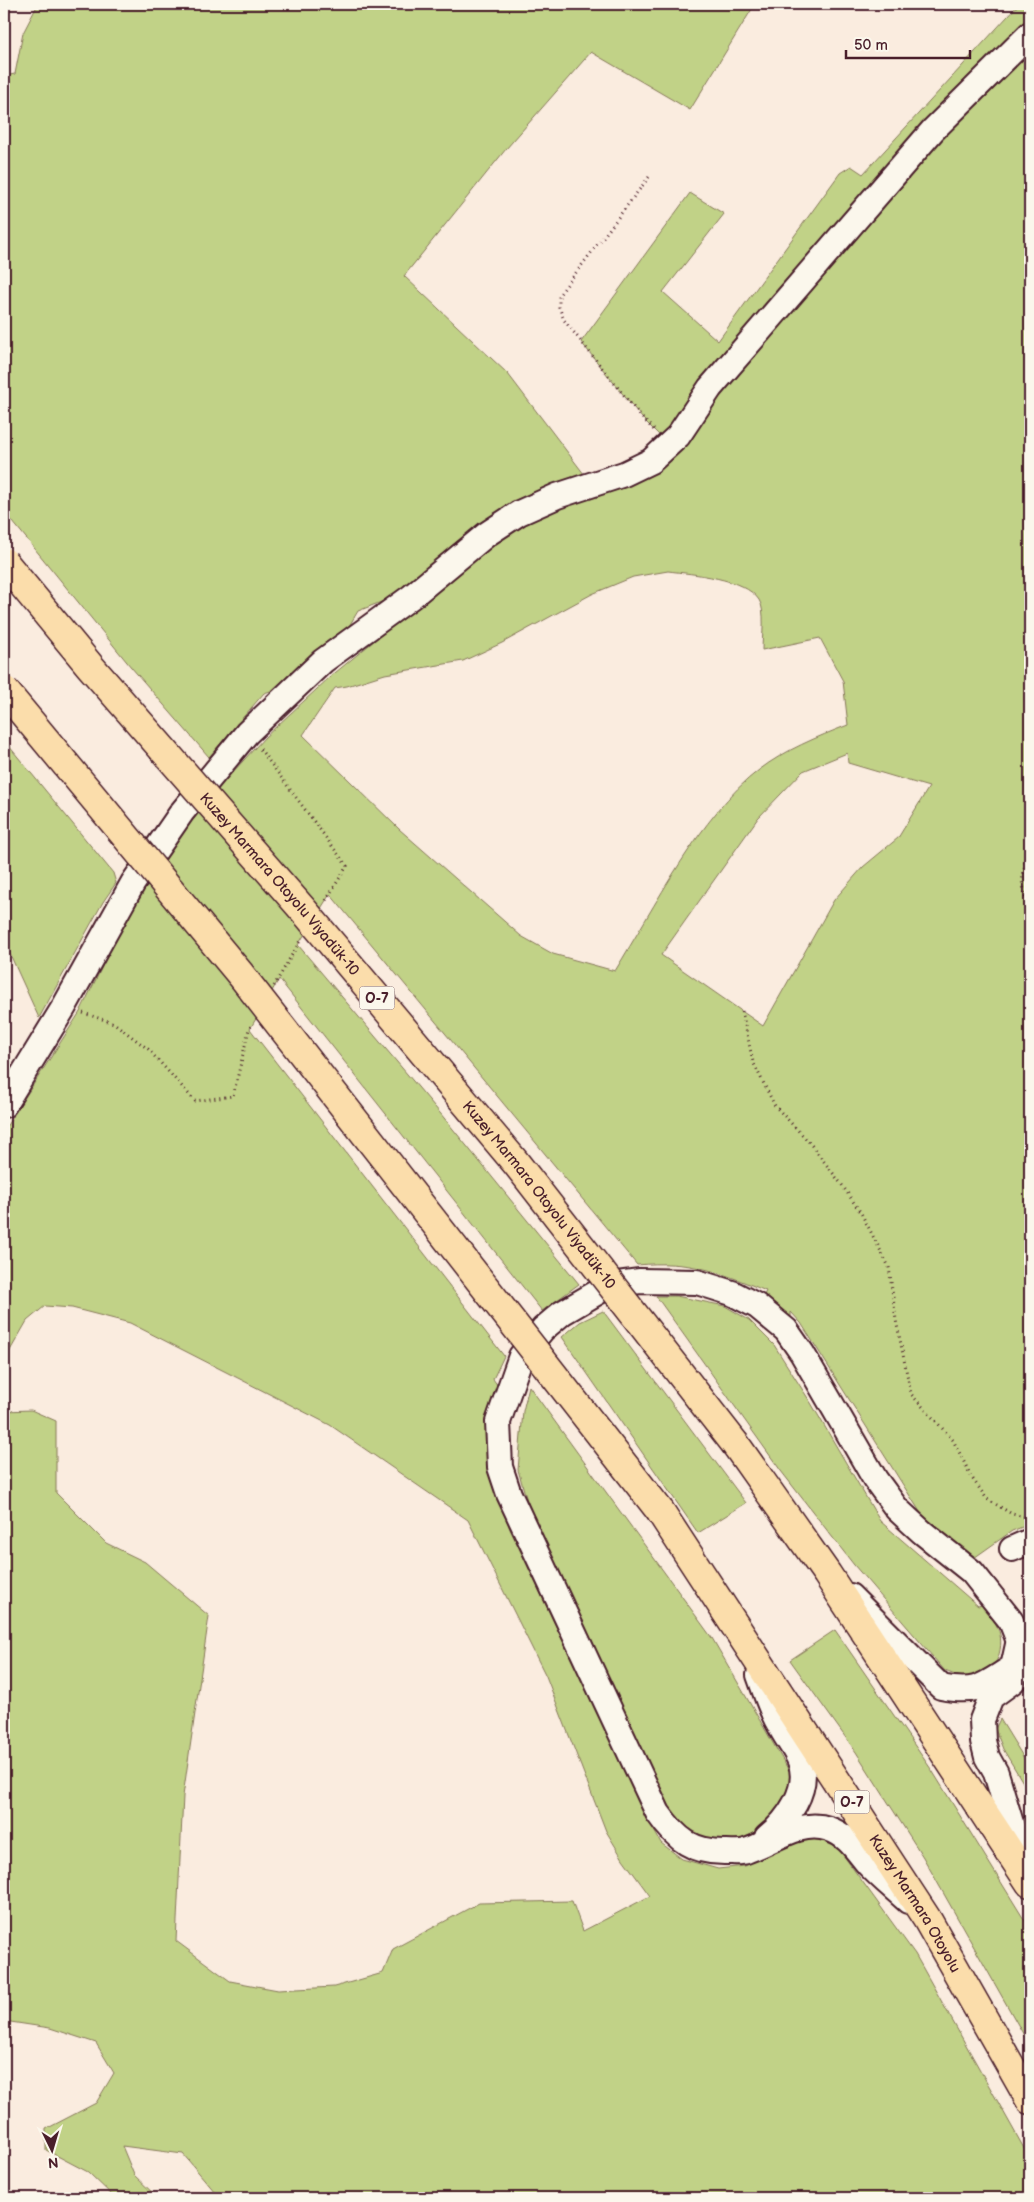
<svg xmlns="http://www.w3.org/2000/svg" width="1034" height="2202" font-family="'Balsamiq Sans',sans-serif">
<rect width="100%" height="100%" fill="#faecdf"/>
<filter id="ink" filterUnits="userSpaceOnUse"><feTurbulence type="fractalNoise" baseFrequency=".02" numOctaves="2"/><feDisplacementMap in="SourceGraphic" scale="10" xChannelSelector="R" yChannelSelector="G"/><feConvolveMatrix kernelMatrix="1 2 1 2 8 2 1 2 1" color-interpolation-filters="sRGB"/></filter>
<g filter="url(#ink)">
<g fill="#c1d287" stroke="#867859" fill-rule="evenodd">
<polygon points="38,4 755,4 690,110 591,52 506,149 404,276 508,374 584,474 536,494 494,516 451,546 426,575 399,595 358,611 342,638 303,661 277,689 264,693 209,757 131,667 4,511 4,76 15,74 23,33"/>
<polygon points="1019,4 1030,4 1030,16 965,85 663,439 642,418 581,342 690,193 724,214 663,292 718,341 840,173 851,166 863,174"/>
<path d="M1030,44v1480l-18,7 -41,29 -49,-45 -121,-192 -10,-11v10l-28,-25 3,-6c-48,-20 -77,-31 -129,-26l-307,-371 -32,51 142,168 139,171 -37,27 -263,-332 -29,50 254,327 -11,23 5,7 -8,20 -2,22 9,68 13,33 136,287 15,27 21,16 36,10 27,-3 46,-24 21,-3 21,2 82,113 115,205v39h-805l-10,-6 -32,-38 -61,-8 12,29 24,23h-43l-27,-26 -42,-22v-21l50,-26 18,-30 -18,-30 -46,-15 -46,-7v-610l27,-1 25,11v72l50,50 39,19 64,54 -26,180 -7,145 54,40 48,9 56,-3 49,-14 10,-24 86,-46 93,-2 11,30 67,-35 -27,-37 -17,-28 -60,-155 -78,-156 -138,-95 -200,-102 -58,-15 -27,-2 -18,15 -23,40v-231l76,-118 58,-119 61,-84 66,-72 65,-60 177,-145 41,-22 94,-33 28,-16 20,-22 37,-56 191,-225zM668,571c24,3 77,7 91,29 7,10 3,37 3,50l58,-12 23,43 5,44c-31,12 -63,25 -89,45 -58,44 -105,138 -144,201l-62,-17 -32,-18 -122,-107 -96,-94 32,-47 12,-2 38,-12 78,-13 39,-18 90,-49 41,-17zM847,753l1,10 81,24 -31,51 -35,29 -29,33 -71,126 -102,-71 97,-137 45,-47z"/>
<polygon points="4,740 113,873 116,883 103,902 39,1018 4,941"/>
<path d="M656,1296h20l49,10 24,14 25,25 37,58 69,118 98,85 5,-1c5,8 13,17 16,26 6,18 -4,45 -24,47 -11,1 -20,-3 -30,-7l-91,-106 -73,-94z"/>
<polygon points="603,1311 746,1503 698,1533 562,1337 580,1322"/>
<path d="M529,1386l183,252 83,143c-7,16 -14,30 -27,43 -24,23 -69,21 -91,-4 -6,-6 -10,-16 -14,-23l-115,-232 -23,-71 -7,-24 5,-59z"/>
<polygon points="835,1630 933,1772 1030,1929 1030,2046 923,1857 856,1752 790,1660"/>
<polygon points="1000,1719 1030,1768 1030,1794 1003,1749 995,1729"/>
</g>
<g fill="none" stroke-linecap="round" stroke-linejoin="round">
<g stroke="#4a1f2b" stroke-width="28">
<g id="minor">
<polyline points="4,1105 64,1007 133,883 182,812 247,733 323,661 411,597 487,534 519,513 557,496 624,474 651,461 678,436 710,388 933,130 1030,34"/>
<polyline points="1012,1549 1030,1541"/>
<path d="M850,1596l91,91c37,7 41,-1 72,-20l6,-27"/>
<path d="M759,1675c6,16 11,34 20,49 6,13 16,24 21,37 11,28 -13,60 -33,76"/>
<polyline points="1013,1681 991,1697 982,1720 983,1741 987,1757 996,1773 1023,1863"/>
<path d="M908,1901c-13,-12 -28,-24 -40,-37 -12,-14 -19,-28 -39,-35 -29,-10 -56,13 -83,22 -5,2 -13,1 -19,1 -34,1 -50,-12 -69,-39l-149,-319 -9,-27 -2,-45 23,-66 22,-27 19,-16 48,-28 30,-4 57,1 35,11 25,13 29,24 16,23 73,126 22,30 25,23 50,40 39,49 19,48"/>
</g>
</g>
<g stroke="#4a1f2b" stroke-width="31">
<g id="highway">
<polyline points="736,1445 827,1574 1030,1883"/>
<path id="s1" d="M660,1511l267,408 103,181"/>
</g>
</g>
<g stroke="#4a1f2b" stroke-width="3" stroke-dasharray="1 4" stroke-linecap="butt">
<polyline points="649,177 559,295 559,307 564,320 642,418 656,432"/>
<polyline points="260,749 347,866 325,902"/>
<polyline points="1030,833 1022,881 1030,920"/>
<polyline points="274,986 301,939"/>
<polyline points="742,1011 753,1062 775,1106 809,1142 842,1185 861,1213 889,1267 896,1320 911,1394 953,1440 972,1478 987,1499 1012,1514 1030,1518"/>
<polyline points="83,1013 114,1023 148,1049 195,1101 233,1096 249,1029 253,1024"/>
</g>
<use href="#minor" stroke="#fbf7ec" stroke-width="24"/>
<use href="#highway" stroke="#fbddab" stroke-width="28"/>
<g stroke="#4a1f2b" stroke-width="31" stroke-linecap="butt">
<g id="highway-bridge">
<path id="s2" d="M4,562l86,104 215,246 211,251 220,282"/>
<polyline points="4,690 241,975 660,1511"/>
</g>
</g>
<use href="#highway-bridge" stroke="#fbddab" stroke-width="28"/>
</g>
</g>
<g text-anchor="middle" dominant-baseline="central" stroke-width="4" stroke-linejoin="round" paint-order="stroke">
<g fill="#fbf7ec" stroke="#7f6065" stroke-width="1">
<rect x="359.5" y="986.5" width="35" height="23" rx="4"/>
<rect x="834.5" y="1790.5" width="35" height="23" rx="4"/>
</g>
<g font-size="14" font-weight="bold" fill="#4a1f2b">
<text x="377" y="998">O-7</text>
<text x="852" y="1802">O-7</text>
</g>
<g font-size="15" fill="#4a1f2b" stroke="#fbf7ec">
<text stroke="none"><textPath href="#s2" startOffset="424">Kuzey Marmara Otoyolu Viyadük-10</textPath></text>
<text stroke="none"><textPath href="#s2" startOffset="829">Kuzey Marmara Otoyolu Viyadük-10</textPath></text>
<text stroke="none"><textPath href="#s1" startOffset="468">Kuzey Marmara Otoyolu</textPath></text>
</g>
</g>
<rect width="1034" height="2202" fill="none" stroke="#fbf7ec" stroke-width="20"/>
<rect x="10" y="10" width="1014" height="2182" fill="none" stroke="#4a1f2b" stroke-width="2" filter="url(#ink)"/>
<g transform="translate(52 2150) rotate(175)" stroke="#fbf7ec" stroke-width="4" paint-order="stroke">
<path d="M0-4L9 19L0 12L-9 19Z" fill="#4a1f2b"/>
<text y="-8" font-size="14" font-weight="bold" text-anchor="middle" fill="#4a1f2b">N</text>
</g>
<path d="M846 50v8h124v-8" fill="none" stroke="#4a1f2b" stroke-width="2.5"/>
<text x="854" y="50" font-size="15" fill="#4a1f2b" stroke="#fbf7ec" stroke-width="4" paint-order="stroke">50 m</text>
</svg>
